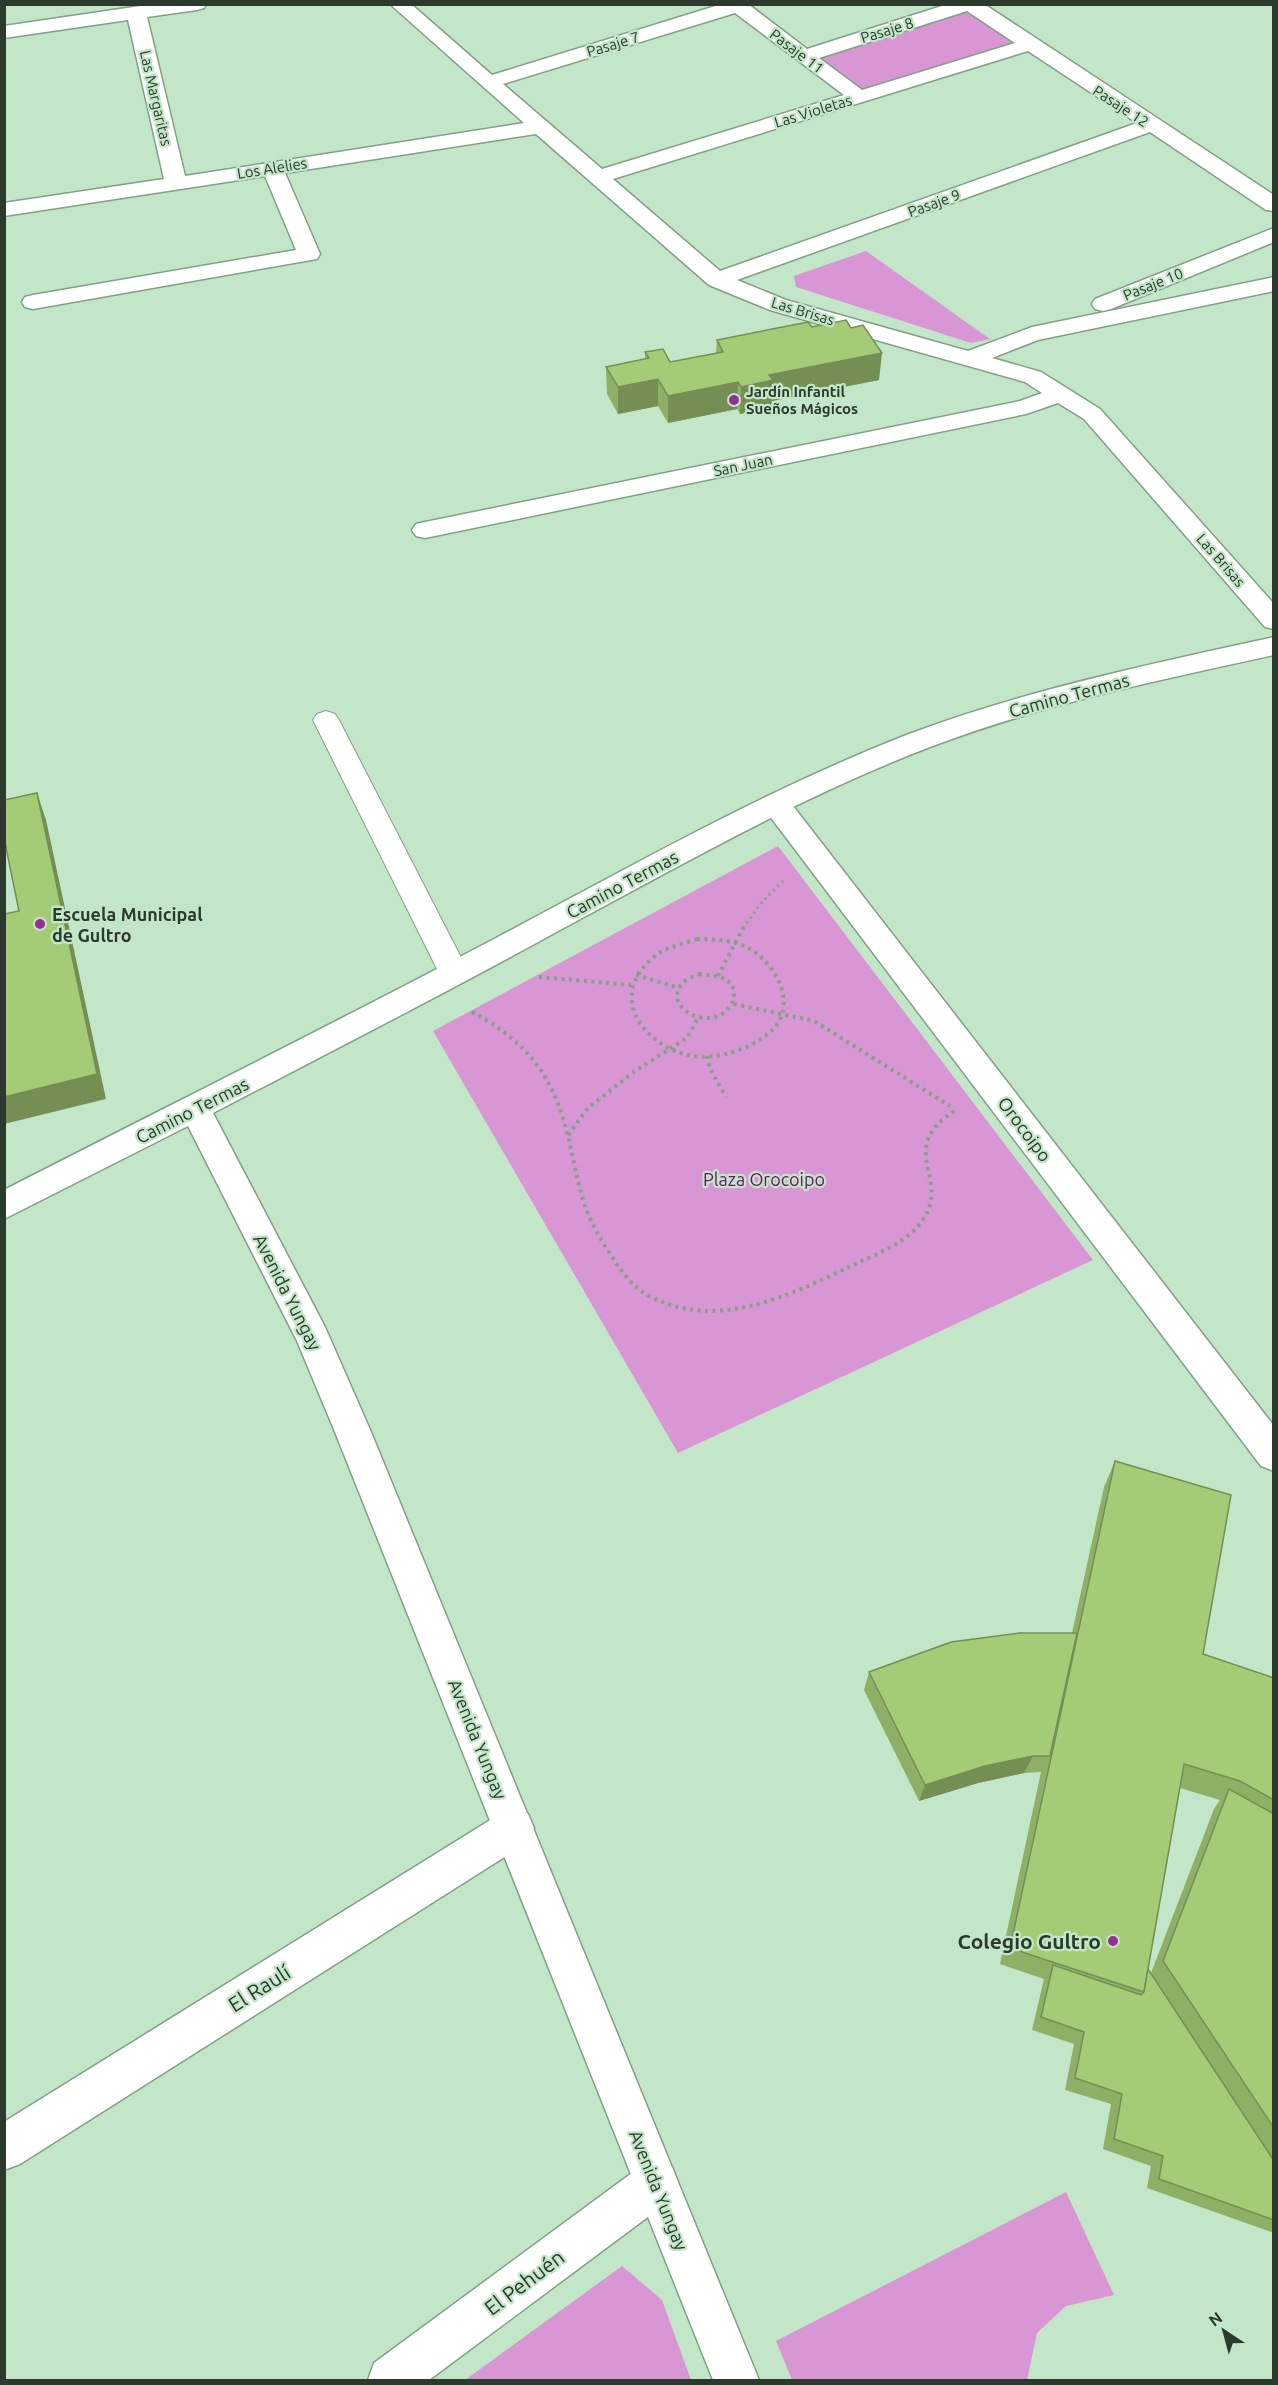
<svg xmlns="http://www.w3.org/2000/svg" width="1278" height="2385" font-family="Ubuntu,sans-serif">
<rect width="100%" height="100%" fill="#c4e6c8"/>
<g fill="#d996d5">
<polygon points="969,4 1028,45 859,97 804,56"/>
<polygon points="866,251 990,339 971,343 796,287 794,276"/>
<polygon points="778,846 1093,1260 678,1453 433,1031"/>
<polygon points="1066,2192 1114,2295 1066,2306 1037,2333 1027,2380 792,2380 776,2341"/>
<polygon points="622,2266 662,2300 691,2380 465,2380"/>
</g>
<g fill="none" stroke-linecap="round" stroke-linejoin="round">
<g stroke="#81a085" stroke-width="2">
<polygon id="service" points="326,711 335,714 339,720 469,973 464,981 454,984 444,981 439,973 313,720 317,714"/>
</g>
<g stroke="#81a085" stroke-width="3">
<g id="minor">
<path d="M154,4h52l-2,4 -7,2 -50,7 38,159 339,-53 -134,-119h21l81,71 230,-71h26l59,45 141,-45h36l290,191v16l-8,-1 -116,-78 -413,148 49,20 182,51 64,-24 242,-50v14l-236,49 -46,18 49,14 59,37 174,195v25l-9,-2 -181,-208 -26,-16 -32,11 -601,124 -9,-2 -4,-6 4,-6 9,-2 595,-121 22,-8 -17,-11 -255,-72 -61,-25 -173,-151 -251,39 35,81 -3,5 -284,50 -8,-2 -3,-5 3,-5 8,-2 263,-45 -31,-74 -261,40v-13l160,-24 -36,-159 -124,18v-12zM967,11l48,32 -153,47 -43,-32zM735,13l109,82 -242,74 -99,-85zM1028,51l109,72 -417,148 -107,-92z"/>
<polygon points="1274,228 1274,242 1111,309 1103,311 1095,309 1092,304 1095,299"/>
<polygon points="776,794 786,797 1274,1426 1274,1471 1261,1466 766,811 762,804 766,797"/>
<polygon points="514,1808 528,1814 534,1828 528,1842 20,2164 4,2170 4,2122 500,1814"/>
<polygon points="656,2161 672,2167 678,2183 672,2199 429,2380 368,2380 374,2363 640,2167"/>
</g>
</g>
<g stroke="#81a085" stroke-width="3">
<path id="tertiary" d="M1274,637v18c-116,25 -233,50 -344,92 -133,51 -256,122 -381,189 -111,61 -223,118 -336,177l112,214 46,105 388,948h-46l-378,-948 -38,-91 -109,-215 -184,93v-29c164,-84 329,-166 492,-252 136,-72 269,-148 413,-204 117,-44 242,-70 365,-97z"/>
</g>
<polyline stroke="#859f88" stroke-width="3" stroke-dasharray="2 4" stroke-linecap="butt" points="743,928 762,902 783,881"/>
<g stroke="#859f88" stroke-width="4" stroke-dasharray="3 4.5" stroke-linecap="butt">
<path d="M697,939c15,1 31,0 45,6 32,13 60,61 27,88 -20,17 -54,28 -81,22 -49,-12 -80,-62 -33,-99 10,-9 29,-12 42,-17z"/>
<path d="M699,974l22,3 11,7c3,10 3,18 -5,26 -23,22 -66,-6 -44,-27 3,-4 11,-7 16,-9z"/>
<polyline points="636,975 679,988"/>
<polyline points="718,976 744,926"/>
<polyline points="539,977 631,985"/>
<polyline points="734,1004 814,1021 950,1106"/>
<path d="M472,1012c32,17 61,40 78,74 19,36 22,78 34,117 7,21 19,41 32,60 10,14 19,26 35,34 69,34 139,-2 202,-32 26,-12 55,-22 71,-47 26,-41 -29,-70 32,-108"/>
<polyline points="707,1056 710,1069 726,1097"/>
<polyline points="568,1135 588,1108 635,1071 687,1038 698,1018"/>
</g>
<use href="#service" fill="#fff" fill-rule="evenodd"/>
<use href="#minor" fill="#fff" fill-rule="evenodd"/>
<use href="#tertiary" fill="#fff" fill-rule="evenodd"/>
</g>
<g fill="#8eaf65" fill-rule="evenodd">
<polygon points="812,327 879,380 772,401 771,407 740,414 737,409 668,423 658,406 618,414 607,394 606,367 645,359 645,352 670,362 716,353 717,340"/>
<path d="M1115,1461l88,193 71,24v555l-127,-45 4,-22 -48,-17 8,-45 -46,-14 9,-46 -42,-14 12,-51 -44,-15 41,-192 -17,1 -46,10 -59,18 -55,-111 5,-18 203,-39 32,-146zM1180,1788l40,12 -6,9 -63,164 -3,-4z"/>
</g>
<g fill="#748e53">
<polygon points="882,353 879,380 772,401 771,407 740,414 741,387 769,375"/>
<polygon points="658,379 658,406 618,414 618,387"/>
<polygon points="738,382 737,409 668,423 668,396"/>
<polygon points="37,793 46,820 106,1099 4,1124 4,1097"/>
<polygon points="1033,1756 1024,1773 978,1783 919,1801 925,1785 985,1766"/>
</g>
<g fill="#a5cb76" stroke="#748e53" stroke-width="1.5">
<polygon points="846,320 851,328 863,325 882,353 769,375 773,380 741,387 738,382 668,396 658,379 618,387 606,367 649,358 645,352 663,349 670,362 723,352 717,340 808,322 812,327"/>
<polygon points="37,793 97,1074 4,1097 4,914 19,911 4,838 4,800"/>
<polygon points="1115,1461 1231,1495 1203,1654 1274,1678 1274,1800 1240,1781 1184,1764 1144,1992 1010,1948"/>
<polygon points="1019,1633 1077,1633 1050,1756 1033,1756 985,1766 925,1785 869,1672 951,1642"/>
<polygon points="1229,1789 1274,1814 1274,2128 1163,1961"/>
<polygon points="1053,1965 1141,1995 1144,1992 1148,1969 1274,2161 1274,2220 1159,2179 1163,2156 1114,2139 1122,2094 1075,2078 1084,2032 1041,2017"/>
</g>
<g fill="#952e93" stroke="#c4e6c8" stroke-width="2">
<circle cx="734" cy="400" r="6"/>
<circle cx="40" cy="924" r="6"/>
<circle cx="1113" cy="1941" r="6"/>
</g>
<g text-anchor="middle" dominant-baseline="central" stroke-width="4.5" stroke-linejoin="round" paint-order="stroke">
<g font-size="15" fill="#2c392d" stroke="#c4e6c8">
<text transform="translate(887 30) rotate(-17)">Pasaje 8</text>
<text transform="translate(613 44) rotate(-17)">Pasaje 7</text>
<text transform="translate(797 51) rotate(37)">Pasaje 11</text>
<text transform="translate(156 98) rotate(77)">Las Margaritas</text>
<text transform="translate(1121 106) rotate(33)">Pasaje 12</text>
<text transform="translate(813 111) rotate(-17)">Las Violetas</text>
<text transform="translate(272 168) rotate(-9)">Los Alelies</text>
<text transform="translate(934 203) rotate(-20)">Pasaje 9</text>
<text transform="translate(1153 284) rotate(-22)">Pasaje 10</text>
<text transform="translate(803 311) rotate(17)">Las Brisas</text>
<text transform="translate(743 465) rotate(-12)">San Juan</text>
<text transform="translate(1221 560) rotate(49)">Las Brisas</text>
</g>
<g font-size="15" font-weight="bold" fill="#2c392d" stroke="#c4e6c8" text-anchor="start">
<text x="746" y="391">Jardín Infantil<tspan x="746" dy="17">Sueños Mágicos</tspan></text>
</g>
<g font-size="18" fill="#2c392d" stroke="#c4e6c8">
<text transform="translate(1069 695) rotate(-15)">Camino Termas</text>
<text transform="translate(622 884) rotate(-28)">Camino Termas</text>
<text transform="translate(192 1110) rotate(-27)">Camino Termas</text>
<text transform="translate(1025 1129) rotate(53)">Orocoipo</text>
<text transform="translate(288 1292) rotate(63)">Avenida Yungay</text>
<text transform="translate(478 1739) rotate(68)">Avenida Yungay</text>
<text transform="translate(659 2190) rotate(68)">Avenida Yungay</text>
</g>
<g font-size="18" font-weight="bold" fill="#2c392d" stroke="#c4e6c8" text-anchor="start">
<text x="52" y="914">Escuela Municipal<tspan x="52" dy="21">de Gultro</tspan></text>
</g>
<g font-size="18" fill="#671567" stroke="#c4e6c8">
<text x="764" y="1179">Plaza Orocoipo</text>
</g>
<g font-size="21" font-weight="bold" fill="#2c392d" stroke="#c4e6c8" text-anchor="end">
<text x="1101" y="1941">Colegio Gultro</text>
</g>
<g font-size="21" fill="#2c392d" stroke="#c4e6c8">
<text transform="translate(259 1988) rotate(-32)">El Raulí</text>
<text transform="translate(524 2282) rotate(-37)">El Pehuén</text>
</g>
</g>
<rect width="1278" height="2385" fill="none" stroke="#2c392d" stroke-width="12"/>
<g transform="translate(1224 2331) rotate(324)" stroke="#c4e6c8" stroke-width="4.5" paint-order="stroke">
<path d="M0-4.5L10 22L0 15L-10 22Z" fill="#2c392d"/>
<text y="-9" font-size="16" font-weight="bold" text-anchor="middle" fill="#2c392d">N</text>
</g>
</svg>
